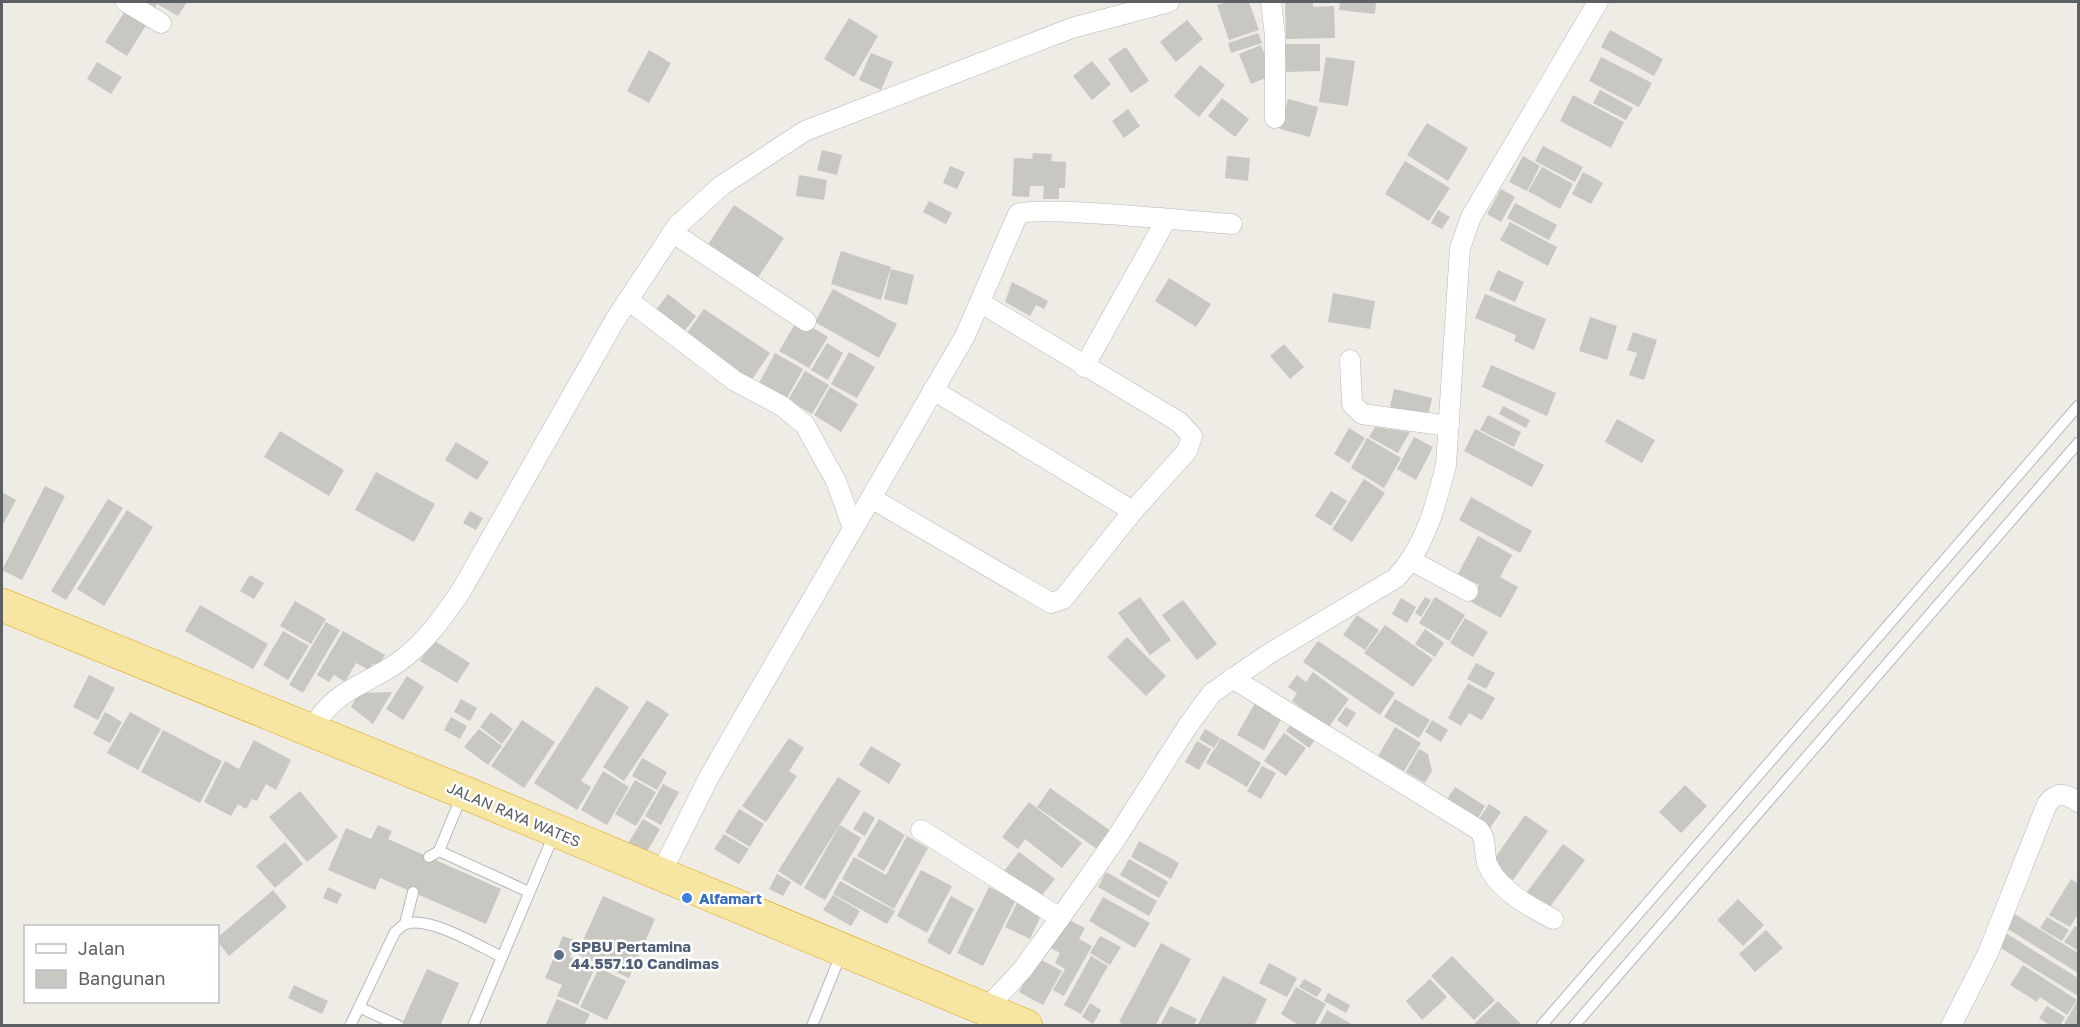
<svg xmlns="http://www.w3.org/2000/svg" width="2080" height="1027" font-family="'Golos Text',sans-serif">
<rect width="100%" height="100%" fill="#eeece4"/>
<g fill="#c9c7c2">
<polygon points="130,2 187,2 178,16 157,4 151,14"/>
<polygon points="1228,2 1249,2 1259,30 1229,40 1217,5"/>
<polygon points="1285,2 1313,2 1313,7 1334,6 1335,38 1286,39"/>
<polygon points="1340,2 1376,2 1375,14 1339,10"/>
<polygon points="125,11 147,24 127,56 105,42"/>
<polygon points="849,18 878,36 854,77 824,59"/>
<polygon points="1187,20 1203,39 1176,62 1160,42"/>
<polygon points="1610,30 1663,59 1654,76 1601,47"/>
<polygon points="1258,33 1262,43 1231,53 1228,43"/>
<polygon points="1285,44 1320,44 1320,71 1286,72"/>
<polygon points="1261,45 1273,75 1251,84 1239,54"/>
<polygon points="1126,47 1149,81 1131,93 1108,59"/>
<polygon points="649,50 671,63 649,103 627,91"/>
<polygon points="871,53 893,62 881,90 859,80"/>
<polygon points="1326,57 1355,61 1348,106 1319,102"/>
<polygon points="1601,57 1652,83 1639,107 1589,81"/>
<polygon points="1092,61 1111,84 1092,100 1073,76"/>
<polygon points="97,62 122,77 111,94 87,79"/>
<polygon points="1200,65 1225,85 1199,117 1174,96"/>
<polygon points="1600,90 1633,108 1626,120 1593,103"/>
<polygon points="1573,95 1624,122 1611,148 1560,121"/>
<polygon points="1222,98 1249,119 1235,137 1208,116"/>
<polygon points="1288,99 1318,107 1310,137 1280,129"/>
<polygon points="1128,109 1140,126 1124,138 1112,121"/>
<polygon points="1427,123 1468,148 1448,181 1407,155"/>
<polygon points="1543,146 1583,167 1575,182 1535,161"/>
<polygon points="822,150 842,155 837,175 817,170"/>
<polygon points="1033,153 1052,154 1051,161 1066,162 1065,188 1059,188 1059,199 1043,199 1044,186 1030,186 1029,197 1012,196 1014,158 1032,159"/>
<polygon points="1227,156 1250,158 1248,181 1225,178"/>
<polygon points="1523,156 1540,166 1527,191 1509,182"/>
<polygon points="1405,161 1450,188 1429,221 1385,194"/>
<polygon points="950,166 965,172 957,189 943,183"/>
<polygon points="1542,167 1573,184 1560,209 1528,191"/>
<polygon points="1583,172 1603,183 1591,204 1572,194"/>
<polygon points="799,175 827,180 824,200 796,196"/>
<polygon points="1501,189 1515,197 1501,222 1487,214"/>
<polygon points="929,201 952,213 946,224 923,212"/>
<polygon points="1515,203 1557,225 1549,240 1507,218"/>
<polygon points="734,205 784,238 755,282 705,249"/>
<polygon points="1438,210 1450,217 1442,229 1431,223"/>
<polygon points="1510,222 1557,247 1548,266 1500,240"/>
<polygon points="841,251 891,267 881,300 831,284"/>
<polygon points="891,269 914,275 907,305 884,299"/>
<polygon points="1498,270 1524,282 1515,302 1489,290"/>
<polygon points="1169,278 1211,304 1196,327 1155,301"/>
<polygon points="1012,282 1048,301 1044,309 1036,305 1030,316 1005,302"/>
<polygon points="833,289 897,324 879,358 815,322"/>
<polygon points="1333,293 1375,301 1370,329 1328,322"/>
<polygon points="668,294 696,316 683,333 655,311"/>
<polygon points="1485,294 1546,319 1534,350 1514,341 1516,335 1475,318"/>
<polygon points="704,309 770,353 751,381 684,337"/>
<polygon points="1590,317 1617,326 1607,360 1579,351"/>
<polygon points="798,319 828,337 809,368 779,351"/>
<polygon points="1633,332 1657,340 1644,380 1629,375 1637,353 1627,350"/>
<polygon points="827,343 843,353 828,380 811,370"/>
<polygon points="1284,344 1304,367 1290,379 1270,356"/>
<polygon points="849,352 875,367 857,398 831,384"/>
<polygon points="775,353 803,369 787,398 759,383"/>
<polygon points="1491,365 1556,393 1547,416 1482,387"/>
<polygon points="805,371 829,385 812,414 788,400"/>
<polygon points="830,387 858,404 841,432 814,415"/>
<polygon points="1394,389 1432,398 1427,420 1389,411"/>
<polygon points="1503,406 1530,420 1526,428 1499,414"/>
<polygon points="1488,415 1521,432 1514,447 1480,430"/>
<polygon points="1617,419 1655,440 1642,463 1605,442"/>
<polygon points="1375,427 1410,432 1398,453 1369,437"/>
<polygon points="1349,428 1365,438 1349,463 1334,454"/>
<polygon points="1475,429 1544,465 1532,487 1464,451"/>
<polygon points="280,431 344,470 329,496 264,457"/>
<polygon points="1414,437 1433,447 1416,480 1397,469"/>
<polygon points="1367,438 1401,458 1384,488 1351,468"/>
<polygon points="456,442 489,462 477,480 445,460"/>
<polygon points="376,472 435,504 414,542 355,510"/>
<polygon points="1364,479 1385,493 1352,542 1332,529"/>
<polygon points="45,486 65,496 22,580 2,570"/>
<polygon points="1331,491 1347,501 1331,526 1315,516"/>
<polygon points="2,492 16,500 2,526"/>
<polygon points="1471,497 1532,531 1520,553 1459,520"/>
<polygon points="108,499 123,508 66,600 51,591"/>
<polygon points="127,510 153,527 104,606 77,589"/>
<polygon points="470,511 483,518 476,530 463,523"/>
<polygon points="1478,536 1512,555 1500,577 1518,587 1501,618 1471,602 1479,585 1458,574"/>
<polygon points="250,575 264,583 254,599 240,591"/>
<polygon points="1140,597 1171,640 1150,655 1118,613"/>
<polygon points="1425,597 1431,600 1421,617 1415,613"/>
<polygon points="1435,597 1465,615 1449,641 1419,623"/>
<polygon points="1401,598 1416,607 1407,623 1392,614"/>
<polygon points="1183,600 1217,644 1197,660 1162,615"/>
<polygon points="295,601 326,619 311,644 280,626"/>
<polygon points="200,605 268,644 253,669 185,631"/>
<polygon points="1357,615 1379,630 1365,650 1343,635"/>
<polygon points="1465,618 1488,632 1473,657 1450,643"/>
<polygon points="326,622 340,630 303,693 289,685"/>
<polygon points="1385,625 1433,659 1413,687 1364,653"/>
<polygon points="1425,629 1444,643 1435,657 1415,644"/>
<polygon points="283,631 309,646 288,680 263,665"/>
<polygon points="343,631 385,655 378,666 373,663 369,670 356,663 345,682 334,675 329,682 317,675"/>
<polygon points="1127,637 1166,676 1146,696 1107,657"/>
<polygon points="433,640 470,663 457,683 420,661"/>
<polygon points="1318,641 1395,693 1380,715 1303,662"/>
<polygon points="1476,663 1495,673 1486,689 1467,679"/>
<polygon points="1313,672 1349,699 1328,728 1292,701 1297,693 1288,687 1297,675 1306,682"/>
<polygon points="89,675 115,688 98,720 73,707"/>
<polygon points="407,676 424,687 403,720 386,709"/>
<polygon points="1468,683 1495,698 1482,720 1469,713 1461,726 1448,718"/>
<polygon points="596,686 629,707 581,781 591,787 577,810 534,783"/>
<polygon points="392,692 373,724 351,707 359,693"/>
<polygon points="461,699 477,708 470,721 454,712"/>
<polygon points="1395,699 1430,720 1419,738 1384,717"/>
<polygon points="647,700 669,714 624,781 603,767"/>
<polygon points="1255,703 1282,718 1264,750 1237,735"/>
<polygon points="1346,707 1356,713 1347,727 1337,720"/>
<polygon points="105,712 122,722 110,743 93,734"/>
<polygon points="130,712 161,729 138,770 107,753"/>
<polygon points="491,712 513,729 502,744 480,727"/>
<polygon points="451,717 467,726 460,739 444,730"/>
<polygon points="1294,719 1318,736 1309,748 1286,731"/>
<polygon points="522,720 555,742 524,788 491,766"/>
<polygon points="1432,720 1448,730 1441,742 1425,732"/>
<polygon points="1395,727 1421,743 1404,771 1378,756"/>
<polygon points="479,729 502,746 488,765 464,747"/>
<polygon points="1205,729 1220,738 1214,748 1199,739"/>
<polygon points="163,730 222,761 200,803 141,772"/>
<polygon points="1284,733 1306,748 1286,776 1264,761"/>
<polygon points="789,738 804,748 789,771 797,776 766,822 742,806"/>
<polygon points="1221,738 1261,763 1247,787 1206,763 1214,749 1221,753 1215,749"/>
<polygon points="254,740 291,760 276,790 266,784 257,801 252,799 246,809 238,804 231,816 204,802 225,761 239,769"/>
<polygon points="1197,741 1211,749 1199,770 1185,762"/>
<polygon points="871,746 901,764 889,784 859,765"/>
<polygon points="1419,749 1428,754 1432,771 1425,783 1406,772"/>
<polygon points="642,758 667,772 657,790 632,776"/>
<polygon points="1262,766 1276,773 1261,799 1247,791"/>
<polygon points="603,771 629,787 607,825 581,810"/>
<polygon points="838,777 861,791 801,886 778,871"/>
<polygon points="635,780 656,792 636,826 615,814"/>
<polygon points="663,784 679,792 661,825 645,816"/>
<polygon points="1685,785 1707,806 1681,833 1659,812"/>
<polygon points="1455,787 1485,806 1475,823 1444,804"/>
<polygon points="1050,788 1111,831 1097,849 1037,807"/>
<polygon points="300,791 338,837 307,862 269,817"/>
<polygon points="1029,802 1082,843 1062,868 1025,839 1018,849 1002,837"/>
<polygon points="1489,804 1501,812 1490,828 1478,820"/>
<polygon points="739,809 764,824 750,847 725,832"/>
<polygon points="864,811 875,818 865,836 853,829"/>
<polygon points="1525,815 1548,831 1513,880 1490,865"/>
<polygon points="643,819 660,829 645,855 627,845"/>
<polygon points="879,819 905,835 884,871 857,856"/>
<polygon points="378,825 392,831 388,839 501,889 486,924 380,878 375,890 328,870 346,828 371,839"/>
<polygon points="840,825 861,838 825,900 804,888"/>
<polygon points="724,834 749,849 739,864 714,849"/>
<polygon points="907,836 928,848 894,909 842,879 854,857 886,875"/>
<polygon points="1139,841 1179,863 1171,879 1131,857"/>
<polygon points="285,842 303,864 275,888 256,866"/>
<polygon points="1563,844 1585,860 1546,912 1524,896"/>
<polygon points="1019,852 1055,879 1039,899 1004,871"/>
<polygon points="1129,859 1168,882 1159,898 1120,875"/>
<polygon points="921,870 952,886 927,933 897,916"/>
<polygon points="1106,872 1157,901 1149,916 1098,887"/>
<polygon points="777,874 791,882 783,896 769,889"/>
<polygon points="2071,879 2078,884 2078,914 2070,927 2049,915"/>
<polygon points="840,881 895,911 887,924 833,894"/>
<polygon points="328,887 342,894 337,904 323,898"/>
<polygon points="989,887 1016,900 983,966 957,953"/>
<polygon points="273,890 287,907 229,956 218,942 218,937"/>
<polygon points="833,895 860,911 851,926 823,910"/>
<polygon points="603,896 655,919 629,978 577,954"/>
<polygon points="951,896 974,909 950,955 927,942"/>
<polygon points="1103,897 1150,923 1135,948 1089,921"/>
<polygon points="1738,899 1764,925 1743,946 1717,920"/>
<polygon points="1018,901 1042,913 1030,939 1005,927"/>
<polygon points="2013,913 2078,953 2078,973 2005,927"/>
<polygon points="2047,917 2069,930 2062,941 2040,928"/>
<polygon points="1067,919 1085,928 1079,939 1092,946 1064,996 1053,990 1065,969 1055,963 1060,953 1051,948"/>
<polygon points="2075,926 2078,928 2077,950 2064,942"/>
<polygon points="1766,930 1783,948 1755,972 1739,954"/>
<polygon points="2004,932 2078,978 2078,996 1996,945"/>
<polygon points="563,936 577,941 570,957 595,968 578,1005 557,996 562,985 545,978"/>
<polygon points="1100,936 1121,947 1110,965 1090,953"/>
<polygon points="1161,943 1191,959 1155,1026 1126,1026 1119,1022"/>
<polygon points="1091,956 1108,966 1081,1014 1064,1005"/>
<polygon points="1452,956 1495,1000 1474,1020 1431,976"/>
<polygon points="1038,958 1062,971 1043,1005 1019,992"/>
<polygon points="1269,963 1297,978 1287,997 1259,983"/>
<polygon points="2023,965 2077,1000 2067,1015 2040,997 2037,1002 2010,985"/>
<polygon points="599,968 626,981 607,1020 580,1007"/>
<polygon points="427,969 459,983 440,1026 406,1026 402,1024"/>
<polygon points="1223,976 1267,999 1254,1026 1197,1026"/>
<polygon points="1304,979 1322,989 1317,997 1299,987"/>
<polygon points="1430,979 1447,997 1422,1020 1406,1001"/>
<polygon points="294,985 328,1001 322,1014 288,998"/>
<polygon points="1296,987 1326,1004 1314,1026 1300,1026 1281,1014"/>
<polygon points="1328,993 1350,1005 1346,1013 1324,1001"/>
<polygon points="557,999 590,1014 584,1026 545,1026"/>
<polygon points="2078,1000 2078,1026 2063,1026"/>
<polygon points="1498,1001 1521,1024 1520,1026 1477,1026 1475,1023"/>
<polygon points="1090,1003 1101,1010 1093,1024 1082,1017"/>
<polygon points="1170,1006 1197,1019 1193,1026 1160,1026"/>
<polygon points="2047,1006 2065,1017 2060,1026 2051,1026 2039,1018"/>
<polygon points="1327,1010 1355,1026 1319,1026"/>
</g>
<g fill="none" stroke-linecap="round" stroke-linejoin="round">
<g stroke="#b5b7ba" stroke-width="12">
<g id="service">
<polyline points="439,851 529,892"/>
<polyline points="429,857 439,851 462,795"/>
<polyline points="405,924 413,892"/>
<polyline points="359,1007 399,1026"/>
<path d="M350,1026l45,-94c4,-3 7,-7 11,-8 22,-9 75,23 96,33"/>
<polyline points="473,1026 555,832"/>
<polyline points="812,1026 841,954"/>
<polyline points="1541,1026 2078,406"/>
<polyline points="1574,1026 2078,443"/>
</g>
</g>
<g stroke="#b5b7ba" stroke-width="21">
<g id="minor">
<polyline points="126,2 161,23"/>
<polyline points="1271,2 1275,36 1275,118"/>
<polyline points="673,233 806,321"/>
<polyline points="628,300 735,381 782,406 805,425 836,481 853,528"/>
<polyline points="1350,360 1352,404 1362,414 1449,426"/>
<polyline points="1084,367 1166,220"/>
<polyline points="933,390 1133,511"/>
<polyline points="871,498 1051,603 1063,599 1133,511 1187,451 1192,436 1179,422 981,303"/>
<polyline points="1412,561 1468,591"/>
<path d="M1232,678l247,152c9,11 4,25 9,36 12,25 42,41 65,53"/>
<path d="M311,731c23,-43 53,-44 89,-70 26,-19 43,-44 61,-70l154,-271 62,-94 44,-40 84,-55 267,-103 97,-26"/>
<polyline points="921,830 1060,918"/>
<path d="M660,875l49,-98 256,-441 53,-122c18,-9 182,8 214,10"/>
<path d="M986,1009l37,-40 37,-51 57,-81 70,-110 25,-34 55,-38 129,-77c29,-31 40,-73 50,-113l14,-217 11,-31 127,-215"/>
<path d="M1951,1026l37,-73 59,-149c10,-13 18,-11 31,-2"/>
</g>
</g>
<g stroke="#e2a310" stroke-width="34">
<polyline id="trunk" points="2,605 463,792 1026,1026"/>
</g>
<use href="#service" stroke="#fff" stroke-width="10"/>
<use href="#minor" stroke="#fff" stroke-width="20"/>
<use href="#trunk" stroke="#f7e6a1" stroke-width="33"/>
</g>
<circle fill="#3f7fe0" stroke="#fff" stroke-width="2" cx="687" cy="898" r="6"/>
<circle fill="#5c6f8a" stroke="#fff" stroke-width="2" cx="559" cy="955" r="6"/>
<g text-anchor="middle" dominant-baseline="central" stroke-width="5" stroke-linejoin="round" paint-order="stroke">
<g font-size="15" fill="#5c6064" stroke="#fff">
<text transform="translate(514 814) rotate(23)">JALAN RAYA WATES</text>
</g>
<g font-size="15" font-weight="bold" fill="#366cbe" stroke="#fff" text-anchor="start">
<text x="699" y="898">Alfamart</text>
</g>
<g font-size="15" font-weight="bold" fill="#4e5e75" stroke="#fff" text-anchor="start">
<text x="571" y="946">SPBU Pertamina<tspan x="571" dy="17">44.557.10 Candimas</tspan></text>
</g>
</g>
<rect width="2080" height="1027" fill="none" stroke="#5c6064" stroke-width="6"/>
<rect x="24" y="925" width="195" height="78" fill="#ffffff" stroke="#bebfc1" stroke-width="1.5"/>
<rect x="36" y="944" width="30" height="9" fill="#ffffff" stroke="#bebfc1" stroke-width="1.5"/>
<text x="78" y="955" font-size="18" fill="#5c6064">Jalan</text>
<rect x="36" y="970" width="30" height="18" fill="#c9c7c2" stroke="#bebfc1" stroke-width="1.5"/>
<text x="78" y="985" font-size="18" fill="#5c6064">Bangunan</text>
</svg>
